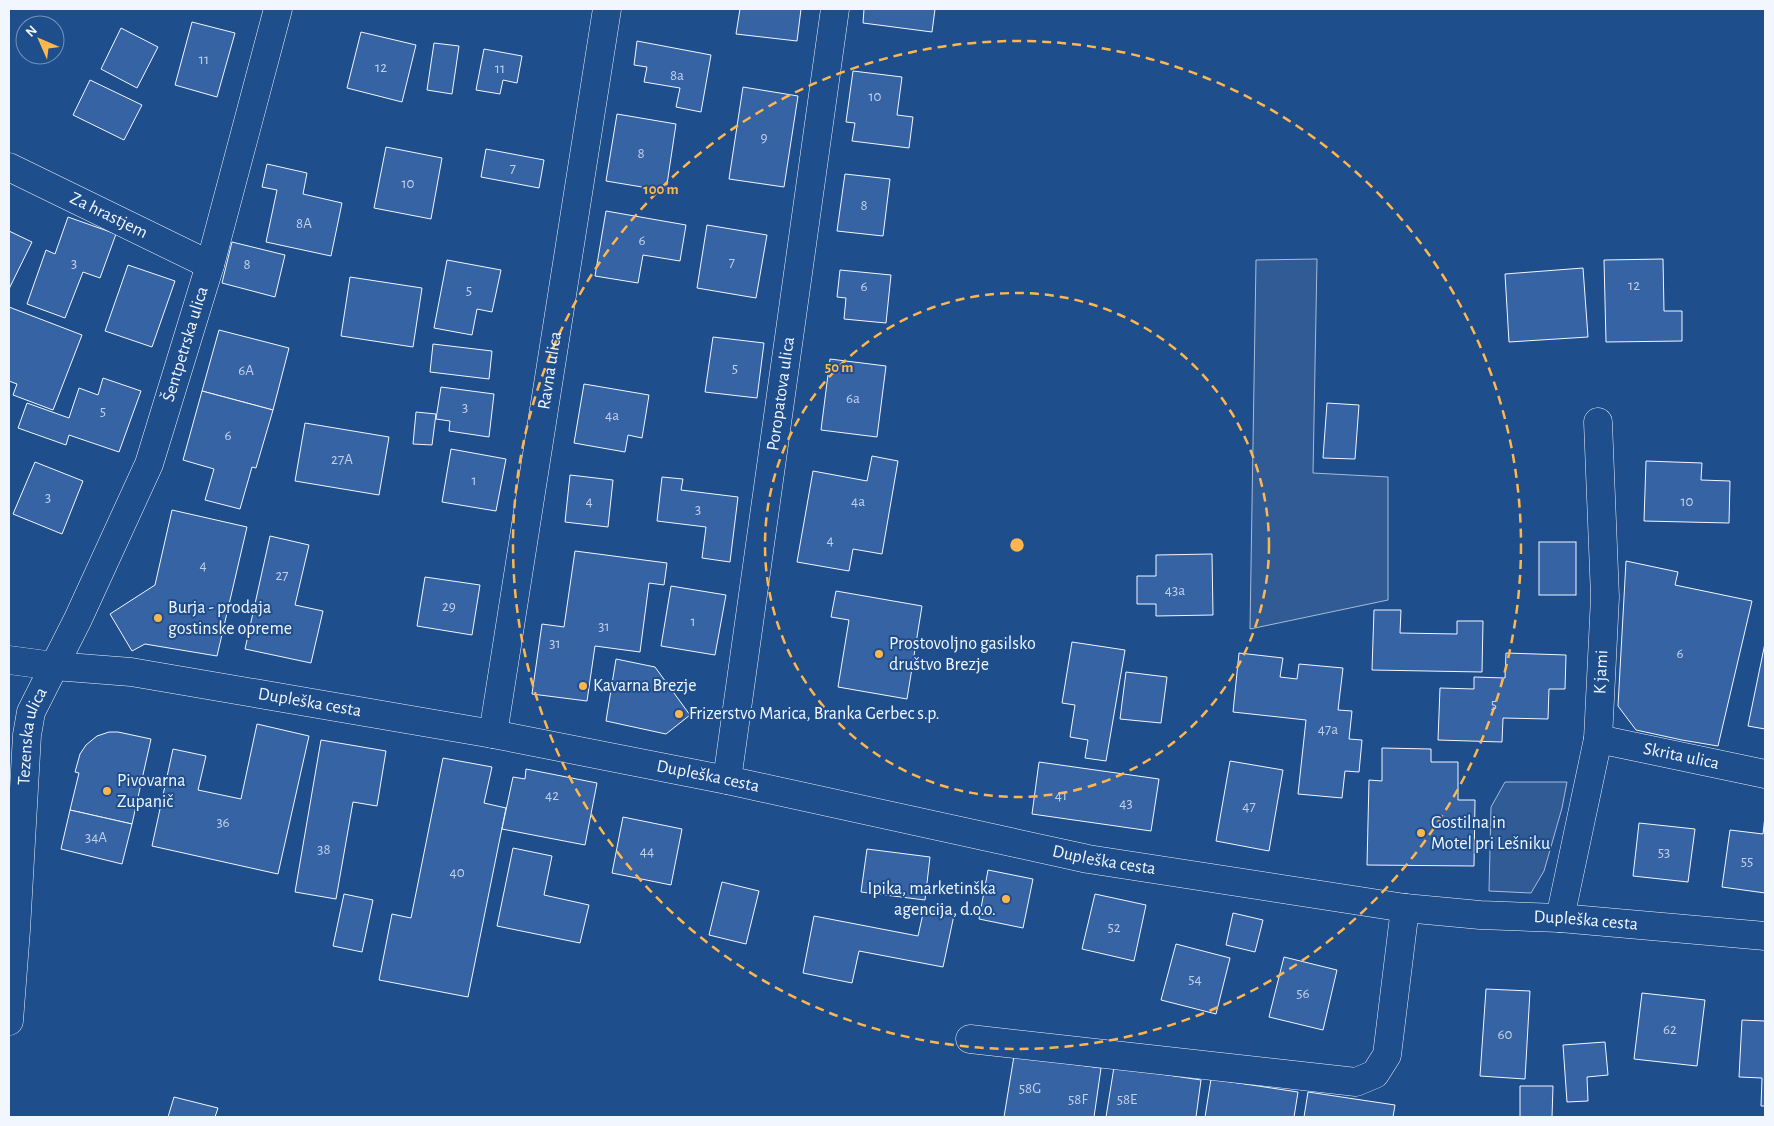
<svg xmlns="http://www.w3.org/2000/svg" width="1774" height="1126" font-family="'Alegreya Sans',sans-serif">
<rect width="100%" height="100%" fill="#1f4e8c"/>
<g fill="#305b95" stroke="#a8bbd7">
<polygon points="1317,259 1313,473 1388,477 1388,600 1250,629 1256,260"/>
<polygon points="1505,782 1567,782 1562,808 1544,871 1531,893 1489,891 1491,807"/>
</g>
<g fill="#3563a3" stroke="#f2f6ff">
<polygon points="740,9 801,9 797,41 736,34"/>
<polygon points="864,9 935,9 932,32 863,23"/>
<polygon points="192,22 235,33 217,97 175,85"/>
<polygon points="121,28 158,47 137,88 101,69"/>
<polygon points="361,32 416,45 402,102 347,88"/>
<polygon points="637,41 711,55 701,112 676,107 680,88 644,82 647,67 634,65"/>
<polygon points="434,43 459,46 452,94 427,90"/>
<polygon points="484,49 522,56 517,83 503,80 500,94 476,90"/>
<polygon points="853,71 902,77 897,115 913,117 909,148 852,141 855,123 846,122"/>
<polygon points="90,80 142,105 124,140 73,115"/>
<polygon points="743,87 798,96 784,187 729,179"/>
<polygon points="617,114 676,124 666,191 606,181"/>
<polygon points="386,147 442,158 431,219 374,208"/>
<polygon points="486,149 544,160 539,188 481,177"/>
<polygon points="267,164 307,173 303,194 342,203 331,256 266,242 277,190 262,187"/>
<polygon points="845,174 890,179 883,236 837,231"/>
<polygon points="606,211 686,225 680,261 643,255 638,283 595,276"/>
<polygon points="68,217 116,234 100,278 83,272 65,318 27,304 46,250 55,254"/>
<polygon points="707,225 767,235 756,298 697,288"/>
<polygon points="9,231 32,242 9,289"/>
<polygon points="232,242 285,255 275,297 222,283"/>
<polygon points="1663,259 1664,311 1682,311 1682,341 1606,342 1604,260"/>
<polygon points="447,260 501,270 492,312 477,309 472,335 434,328"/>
<polygon points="128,265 175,281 152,347 105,331"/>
<polygon points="1583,268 1588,337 1509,342 1505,274"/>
<polygon points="840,270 891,275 886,323 844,319 846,298 837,297"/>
<polygon points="350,277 422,288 413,347 341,336"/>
<polygon points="9,307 82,335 53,410 13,395 17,384 9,381"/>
<polygon points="219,330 289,348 273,410 202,391"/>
<polygon points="713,337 764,343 757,398 705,392"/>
<polygon points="433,344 492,351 489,379 430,372"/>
<polygon points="830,359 886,366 877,437 821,430"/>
<polygon points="103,378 141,391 119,452 69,435 66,445 18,428 27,403 69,418 79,388 98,395"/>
<polygon points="584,384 649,395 642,438 628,435 625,452 574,443"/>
<polygon points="441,387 494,394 489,437 449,431 450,421 436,419"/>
<polygon points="202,391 273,410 256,468 252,467 240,509 205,500 214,469 183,460"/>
<polygon points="1327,403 1359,405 1355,459 1323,458"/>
<polygon points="416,412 436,414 432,445 413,444"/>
<polygon points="305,423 389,437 379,495 295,481"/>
<polygon points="451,449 506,459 496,511 442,502"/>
<polygon points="872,456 898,461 882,554 853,549 849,571 797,562 813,471 867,481"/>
<polygon points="1646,461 1702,463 1701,480 1730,481 1729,523 1644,521"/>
<polygon points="35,462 83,481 62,534 13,514"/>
<polygon points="570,475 613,480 608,527 565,522"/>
<polygon points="662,477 683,479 681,490 738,497 730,562 702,558 706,527 657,521"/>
<polygon points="172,510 247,527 217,656 145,644 132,651 110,614 155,585"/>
<polygon points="270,536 309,545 295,605 323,611 311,663 245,649"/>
<rect x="1539" y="542" width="37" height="53"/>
<polygon points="575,551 667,563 664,585 649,583 640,652 595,646 587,701 532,694 542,624 564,627"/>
<polygon points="1212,554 1213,615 1156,616 1156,604 1137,604 1137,576 1156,576 1156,555"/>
<polygon points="1626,561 1678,572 1675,585 1752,601 1718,746 1682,740 1636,730 1618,706"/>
<polygon points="425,577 480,585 472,635 417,626"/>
<polygon points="671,586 726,595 715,655 661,646"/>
<polygon points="836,591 922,606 907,699 838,687 849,620 831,617"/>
<polygon points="1374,610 1401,610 1400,633 1457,634 1457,621 1483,621 1482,672 1372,670"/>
<polygon points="1072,642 1125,650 1106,761 1085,758 1088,740 1070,737 1075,705 1062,703"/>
<polygon points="1765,643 1765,729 1748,726"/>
<polygon points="1239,653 1283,658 1280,677 1297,679 1299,664 1343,668 1338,710 1352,711 1349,739 1362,740 1359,772 1345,771 1342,798 1298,794 1306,720 1233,712"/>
<polygon points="1506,653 1566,655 1565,689 1549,689 1548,719 1503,718 1502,742 1438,740 1440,688 1474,689 1474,677 1505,678"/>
<polygon points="616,659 655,667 690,715 666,734 606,721"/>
<polygon points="1126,672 1167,677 1161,723 1120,719"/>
<polygon points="257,724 309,736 278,874 152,846 173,749 206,756 198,790 241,799"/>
<polygon points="109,732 118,732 151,739 132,824 70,810 79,773 75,772 80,754 86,745 97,736"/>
<polygon points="321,740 386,751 377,806 353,802 336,899 295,892"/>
<polygon points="1382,748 1431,749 1431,762 1458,762 1458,800 1475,800 1474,866 1367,865 1369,780 1382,781"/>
<polygon points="443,758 492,767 484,803 506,808 468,997 379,980 392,914 411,918"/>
<polygon points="1230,761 1283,770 1269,851 1216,841"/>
<polygon points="1039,762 1159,779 1151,831 1032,814"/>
<polygon points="526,769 597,783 585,845 502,829 513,777 525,779"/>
<polygon points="70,810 132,824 122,864 61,849"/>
<polygon points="1765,816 1765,893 1722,887 1730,830 1763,834"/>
<polygon points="623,817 682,829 671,885 612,873"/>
<polygon points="1639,823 1695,829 1688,882 1633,876"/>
<polygon points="513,848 552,856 544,895 589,905 580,943 497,926"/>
<polygon points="867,849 930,857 925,900 861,892"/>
<polygon points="988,870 1033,879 1023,928 979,919"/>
<polygon points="722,882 759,891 746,944 709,935"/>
<polygon points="344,894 373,900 362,952 333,946"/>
<polygon points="1095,894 1146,905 1134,961 1082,949"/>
<polygon points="924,909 954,915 943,967 859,951 852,983 803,973 814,916 918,936"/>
<polygon points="1233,913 1263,920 1255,952 1226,945"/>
<polygon points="1176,944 1230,958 1216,1014 1161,1000"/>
<polygon points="1284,957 1337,970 1323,1030 1269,1017"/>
<polygon points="1486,989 1530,991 1525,1079 1480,1076"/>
<polygon points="1642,993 1705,1000 1697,1066 1634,1059"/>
<polygon points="1742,1020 1765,1021 1765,1106 1761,1106 1762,1078 1739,1077"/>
<polygon points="1605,1042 1608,1075 1587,1077 1588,1101 1567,1102 1563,1045"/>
<polygon points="1014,1056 1101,1068 1094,1117 1004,1117"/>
<polygon points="1114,1067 1201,1080 1196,1117 1106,1117"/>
<polygon points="1211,1079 1298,1092 1294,1117 1205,1117"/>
<polygon points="1520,1086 1553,1086 1552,1117 1520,1117"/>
<polygon points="1308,1092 1395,1105 1393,1117 1304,1117"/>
<polygon points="174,1097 218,1108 215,1117 168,1117"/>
</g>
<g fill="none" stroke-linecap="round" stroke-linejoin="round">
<g stroke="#f2f6ff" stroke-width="29">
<g id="minor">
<path id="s1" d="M9,167l201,98"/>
<path id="s2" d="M9,660l45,6 77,6 362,62 234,46 361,79 317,49 75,7 80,3 205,18"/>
<path id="s3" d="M493,734l114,-725"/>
<path id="s4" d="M1598,739l167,35"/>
<path id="s5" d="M727,780l108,-771"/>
<path id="s6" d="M1560,918l38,-179 7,-142 -7,-175"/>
<path id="s7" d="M9,1021l7,-91 11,-195 4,-23 47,-93 71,-155 61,-199 68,-256"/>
<polyline points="970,1039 1356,1082 1375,1074 1387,1055 1405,908"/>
</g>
</g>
<use href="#minor" stroke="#1f4e8c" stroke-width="28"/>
</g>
<g fill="none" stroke="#ffb74d" stroke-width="2.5" stroke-dasharray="9 6">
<circle cx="1017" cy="545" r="252"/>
<circle cx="1017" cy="545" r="504"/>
</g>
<g fill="#ffb74d" stroke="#1f4e8c" stroke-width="2">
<circle cx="158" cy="618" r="5"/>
<circle cx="879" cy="654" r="5"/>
<circle cx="583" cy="686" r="5"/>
<circle cx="679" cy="714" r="5"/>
<circle cx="107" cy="791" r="5"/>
<circle cx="1421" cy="833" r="5"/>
<circle cx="1006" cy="899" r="5"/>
</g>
<g text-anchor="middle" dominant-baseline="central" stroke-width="4" stroke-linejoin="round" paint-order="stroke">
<g font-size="15" fill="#c3d1e8">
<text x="204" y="59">11</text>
<text x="381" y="67">12</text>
<text x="500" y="68">11</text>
<text x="677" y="75">8a</text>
<text x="875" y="96">10</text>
<text x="764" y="137">9</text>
<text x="641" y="153">8</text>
<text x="513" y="168">7</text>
<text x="408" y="183">10</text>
<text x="864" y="205">8</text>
<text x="304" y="223">8A</text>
<text x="642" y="240">6</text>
<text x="732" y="262">7</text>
<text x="74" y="263">3</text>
<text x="247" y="264">8</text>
<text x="1634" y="285">12</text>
<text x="864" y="286">6</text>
<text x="469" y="290">5</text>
<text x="735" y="368">5</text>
<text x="246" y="370">6A</text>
<text x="853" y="398">6a</text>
<text x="465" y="407">3</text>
<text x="103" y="411">5</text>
<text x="612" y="415">4a</text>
<text x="228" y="435">6</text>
<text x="342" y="459">27A</text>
<text x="474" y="480">1</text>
<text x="48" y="497">3</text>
<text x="589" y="501">4</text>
<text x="858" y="501">4a</text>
<text x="1687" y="501">10</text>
<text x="698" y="509">3</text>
<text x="830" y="540">4</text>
<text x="203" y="565">4</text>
<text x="282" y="575">27</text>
<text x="1175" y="590">43a</text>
<text x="449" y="606">29</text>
<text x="693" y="621">1</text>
<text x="604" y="626">31</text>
<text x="555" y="643">31</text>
<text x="1680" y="653">6</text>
<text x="1494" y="704">5</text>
<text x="1328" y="729">47a</text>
<text x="552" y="795">42</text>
<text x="1061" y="795">41</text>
<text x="1126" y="803">43</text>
<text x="1249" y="806">47</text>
<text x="223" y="822">36</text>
<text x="96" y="837">34A</text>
<text x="324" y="849">38</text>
<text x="647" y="851">44</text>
<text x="1664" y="852">53</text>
<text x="1747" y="861">55</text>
<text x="457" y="872">40</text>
<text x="1114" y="927">52</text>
<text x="1195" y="979">54</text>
<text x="1303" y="993">56</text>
<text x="1670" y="1029">62</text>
<text x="1505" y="1034">60</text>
<text x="1030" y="1088">58G</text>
<text x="1078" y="1099">58F</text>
<text x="1127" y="1099">58E</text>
</g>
<g font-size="18" fill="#f2f6ff" stroke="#1f4e8c">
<text stroke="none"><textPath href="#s1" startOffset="111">Za hrastjem</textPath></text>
<text stroke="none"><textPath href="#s7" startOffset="710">Šentpetrska ulica</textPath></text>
<text stroke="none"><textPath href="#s3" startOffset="368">Ravna ulica</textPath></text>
<text stroke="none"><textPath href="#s5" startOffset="390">Poropatova ulica</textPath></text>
<text stroke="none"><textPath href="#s6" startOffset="250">K jami</textPath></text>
<text stroke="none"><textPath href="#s2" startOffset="304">Dupleška cesta</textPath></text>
<text stroke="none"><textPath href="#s7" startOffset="286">Tezenska ulica</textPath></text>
<text stroke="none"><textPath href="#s4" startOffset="85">Skrita ulica</textPath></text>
<text stroke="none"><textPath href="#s2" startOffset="709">Dupleška cesta</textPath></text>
<text stroke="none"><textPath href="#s2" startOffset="1114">Dupleška cesta</textPath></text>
<text stroke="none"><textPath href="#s2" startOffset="1600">Dupleška cesta</textPath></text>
</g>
<g font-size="18" fill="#f2f6ff" stroke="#1f4e8c" text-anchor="start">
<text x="168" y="608">Burja - prodaja<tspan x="168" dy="21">gostinske opreme</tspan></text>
<text x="889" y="644">Prostovoljno gasilsko<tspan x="889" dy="21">društvo Brezje</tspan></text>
<text x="593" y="686">Kavarna Brezje</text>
<text x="689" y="714">Frizerstvo Marica, Branka Gerbec s.p.</text>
<text x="117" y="781">Pivovarna<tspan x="117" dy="21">Zupanič</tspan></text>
<text x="1431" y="823">Gostilna in<tspan x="1431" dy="21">Motel pri Lešniku</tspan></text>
<text x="996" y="889" text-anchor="end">Ipika, marketinška<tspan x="996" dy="21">agencija, d.o.o.</tspan></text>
</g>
</g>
<circle cx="1017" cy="545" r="8" fill="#ffb74d" stroke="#1f4e8c" stroke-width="2.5"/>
<g font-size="15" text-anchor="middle" font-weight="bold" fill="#ffb74d" stroke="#1f4e8c" stroke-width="4" stroke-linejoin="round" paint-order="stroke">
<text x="661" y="194">100 m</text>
<text x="839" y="372">50 m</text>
</g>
<rect width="1774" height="1126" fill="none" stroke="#f2f6ff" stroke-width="20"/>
<g transform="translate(40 40) rotate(315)"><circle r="24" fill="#1f4e8c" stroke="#7391ba"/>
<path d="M0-4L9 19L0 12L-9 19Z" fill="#ffb74d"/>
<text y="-8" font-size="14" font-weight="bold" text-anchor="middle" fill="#f2f6ff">N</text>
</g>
</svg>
